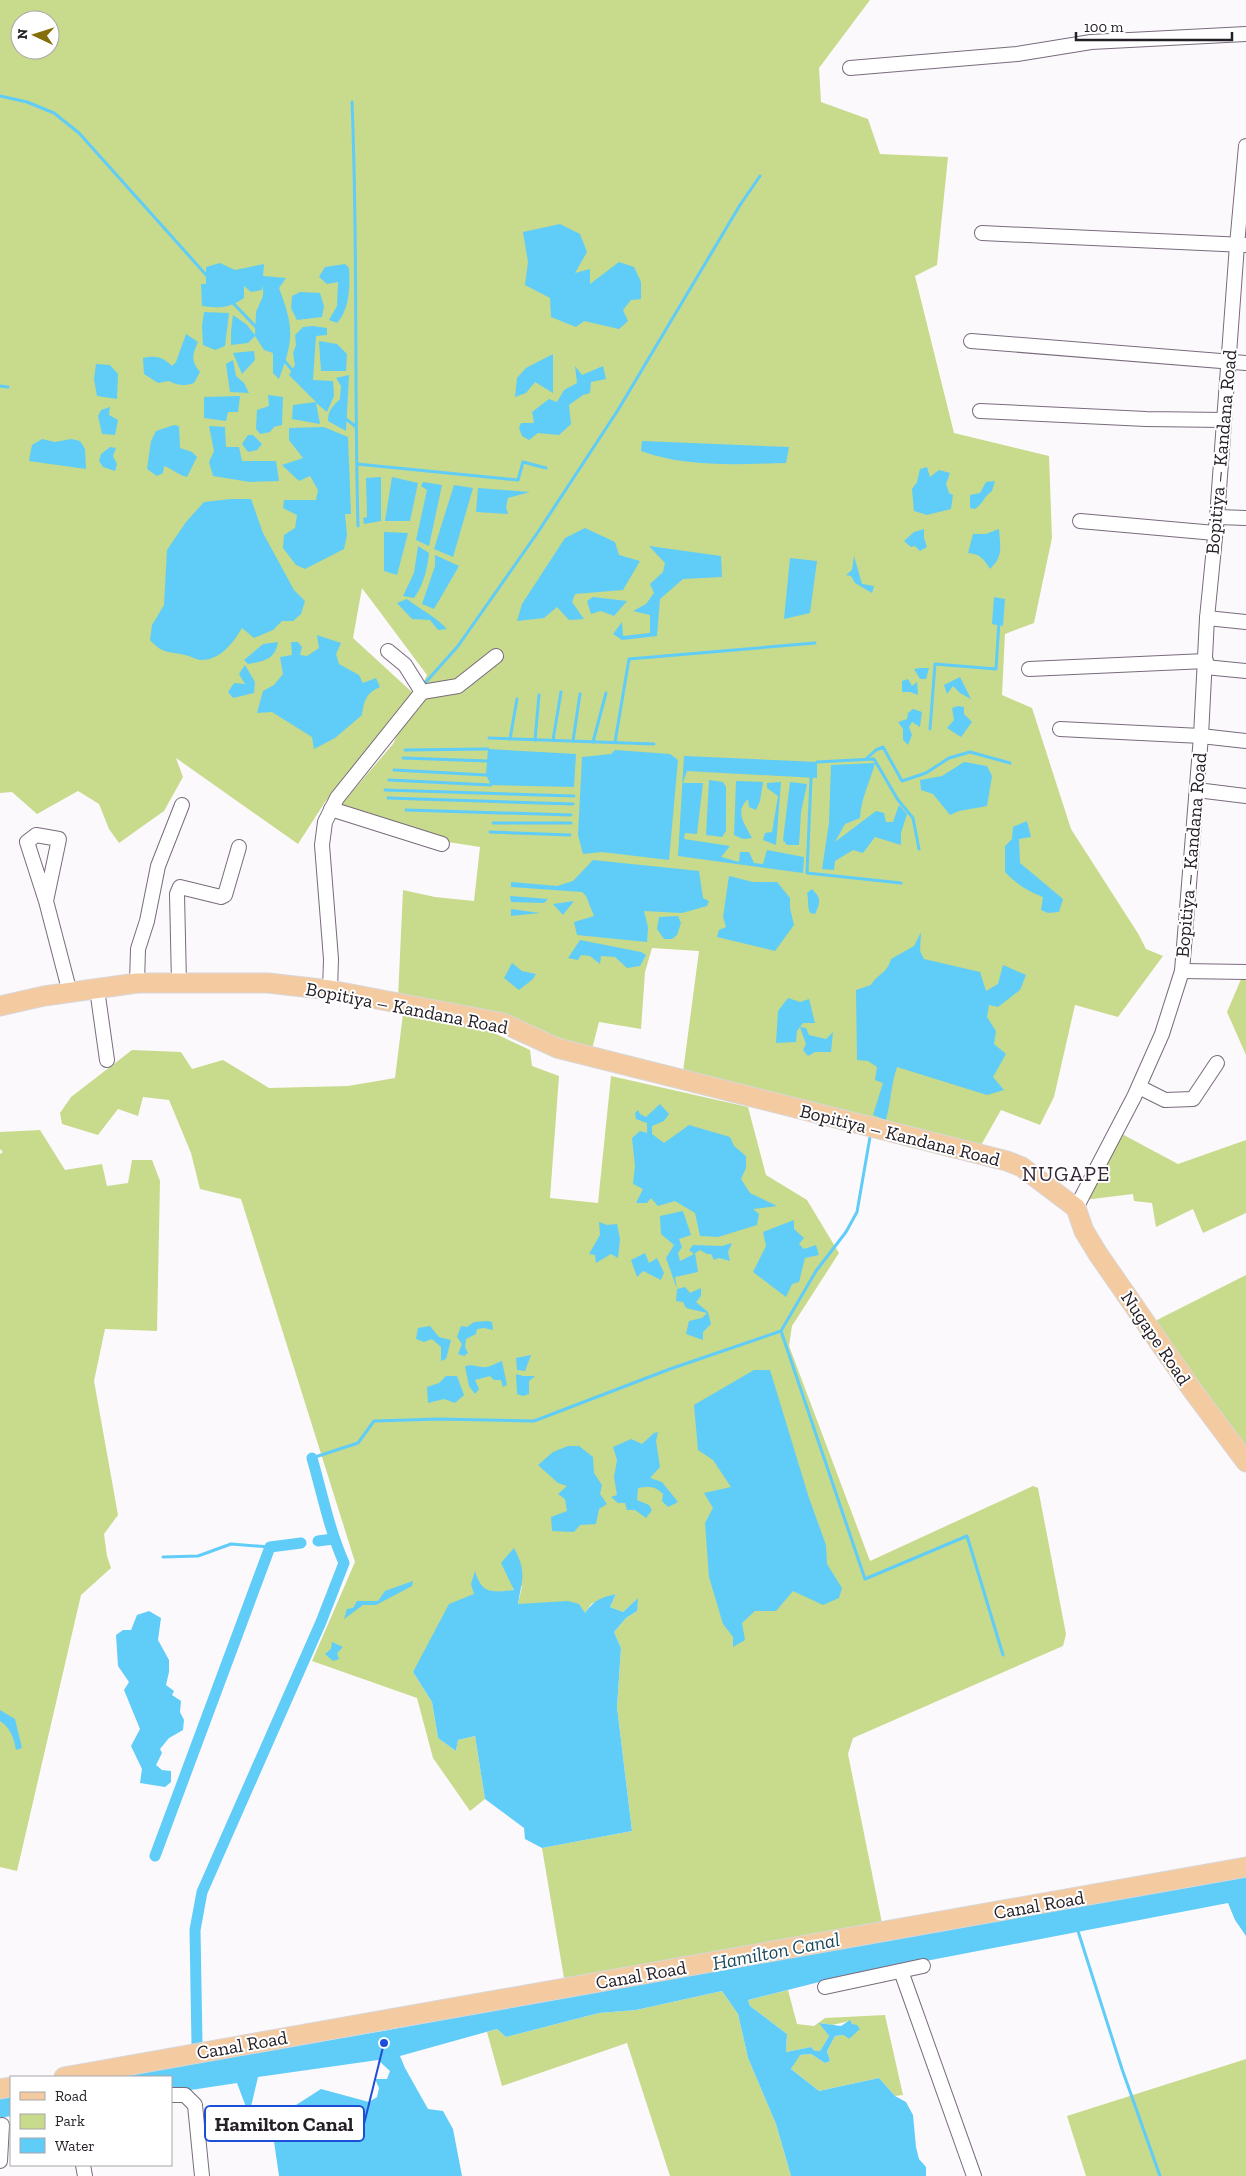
<svg xmlns="http://www.w3.org/2000/svg" width="1246" height="2176" font-family="'Zilla Slab',serif">
<rect width="100%" height="100%" fill="#fcf9fd"/>
<g fill="#c8da8c" fill-rule="evenodd">
<path d="M0,0h870l-51,68 2,34 47,17 12,35 68,3 -11,108 -22,11 39,157 95,23 3,82 -18,85 -29,11 -3,61 30,13 39,121 68,106 7,14 17,7 -45,61 -43,-12 -21,92 -14,28 -39,-15 -21,37 -297,-75 16,-121 -47,-3 -7,24 -4,57 -42,-7 -7,27 -52,-18 -142,-33 5,-108 32,7 39,4 6,-54 -32,-5 -109,-35 54,-63 34,-69 -65,-87 -9,50 61,56 -89,108 -27,42 -122,-86 7,19 -19,34 -45,32 -10,-14 -10,-25 -21,-13 -41,23 -25,-22 -12,1zM20,20h30v30h-30z"/>
<polygon points="1242,977 1246,977 1246,1055 1227,1012"/>
<path d="M403,1014l78,13 49,23 2,16 27,10 -9,122 48,5 13,-127 137,31 18,68 41,25 32,53 -47,73 -3,20 81,215 163,-75 5,2 28,146 -3,12 -210,92 -5,16 35,174 -318,56 -23,-136 90,-17 -15,-124 4,-59 -7,-16 12,-14 11,-7v-12l-14,13 -13,-5 6,-13 -25,10 -6,9 -67,-9 4,-18c-10,6 -35,10 -43,-1 -2,-3 -3,-9 -4,-12l-1,21 -61,78 19,30 6,36 18,13 2,-11 17,-4 10,63 -15,12 -37,-53 -16,-60 -105,-37 43,-99 -114,-363 -41,-10 -9,-36 -22,-53 -26,-3 -5,19 -20,-7 -20,26 -36,-11 -2,-11 11,-16 61,-47 49,2 11,17 31,-9 46,28 79,-2 47,-8z"/>
<polygon points="40,1130 65,1170 102,1164 107,1186 128,1183 132,1160 152,1160 160,1181 157,1331 105,1329 94,1381 118,1515 104,1534 107,1556 111,1568 81,1595 17,1871 0,1867 0,1154 3,1152 0,1149 0,1132"/>
<polygon points="1122,1134 1178,1164 1246,1140 1246,1213 1203,1233 1193,1209 1156,1227 1152,1203 1134,1201 1133,1194 1084,1200"/>
<polygon points="1246,1275 1246,1447 1151,1323"/>
<polygon points="788,1990 797,2024 814,2026 825,2018 885,2015 903,2095 895,2096 879,2078 819,2091 791,2069 799,2055 811,2054 825,2063 830,2061 827,2051 835,2036 844,2035 852,2024 850,2021 832,2025 820,2023 829,2036 820,2051 815,2051 811,2047 786,2052 787,2034 750,2006 748,2000"/>
<polygon points="722,1991 738,2014 748,2058 776,2124 791,2176 670,2176 627,2043 502,2086 487,2032 497,2029 506,2037 599,2013 636,2010"/>
<polygon points="1246,2059 1246,2176 1086,2176 1067,2116"/>
</g>
<g fill="#60ccf8">
<polygon points="560,224 580,234 587,252 575,273 590,269 590,284 619,262 634,267 641,282 641,299 631,300 623,310 628,321 619,329 584,321 576,327 551,317 550,298 525,285 528,262 523,232"/>
<path d="M220,263l15,7 29,-6 -1,12 23,2 -7,10c15,40 15,51 0,91l-6,-6v-20l-9,-3 -9,-14 -7,7 -17,2v-13l2,-17 13,9 9,11 1,-23 7,-16v-11l-1,5 -11,2 -7,-6v12c-17,11 -23,10 -42,8l-1,-22h5v-17z"/>
<path d="M345,264l4,4c1,18 1,41 -12,55l-8,-3 8,-14 1,-24 -11,2 -8,-7 6,-10z"/>
<polygon points="300,292 320,293 324,306 322,317 297,320 291,308 292,296"/>
<polygon points="204,312 229,313 225,346 215,350 203,345 202,326"/>
<polygon points="313,326 327,328 327,335 316,336 313,380 333,381 334,396 327,412 316,403 320,424 292,419 293,405 316,402 289,375 295,365 293,353 296,345 295,335 303,327"/>
<path d="M186,334l12,8c-6,13 -7,19 2,30l-6,11c-9,3 -16,3 -25,-2l-11,2 -14,-9 -1,-16c13,-3 20,-1 29,8l4,-4z"/>
<polygon points="319,341 337,344 347,354 346,371 321,371"/>
<polygon points="254,351 255,360 242,374 233,353"/>
<polygon points="553,354 553,393 535,382 526,393 515,397 517,378 526,368"/>
<polygon points="233,360 236,376 244,383 249,393 230,392 226,364"/>
<polygon points="96,364 110,365 118,374 117,399 97,396 94,379"/>
<polygon points="575,366 582,375 603,366 606,379 591,382 590,393 583,395 569,405 571,424 559,435 538,433 529,440 522,436 519,428 521,423 534,423 532,412 549,399 557,402 564,390 577,383"/>
<path d="M349,375l-3,56 -18,-10c0,-11 5,-15 12,-22l1,-13 -5,-8z"/>
<polygon points="268,395 283,397 282,425 274,427 270,432 260,434 256,429 257,410 269,406"/>
<polygon points="240,396 238,412 228,412 226,421 204,418 204,397"/>
<polygon points="110,407 109,415 118,420 115,435 102,434 98,416 101,410"/>
<path d="M174,425l5,1 1,22 12,4 5,5 -10,20c-9,-2 -14,-8 -23,-11l-1,7 -6,3 -10,-7 4,-28 5,-10z"/>
<polygon points="209,426 225,427 226,447 239,447 242,461 276,461 279,481 250,482 213,476 209,462 214,451"/>
<polygon points="324,427 348,437 351,514 345,514 347,535 344,549 305,569 296,565 283,548 284,535 295,528 297,515 283,508 284,500 316,500 318,490 310,476 299,481 282,465 303,458 289,440 289,428"/>
<polygon points="248,435 253,435 262,444 257,450 248,452 242,444"/>
<polygon points="42,439 55,442 71,439 80,441 85,449 86,469 29,461 32,445"/>
<path d="M642,441l147,6 -3,16c-47,1 -99,5 -145,-12z"/>
<polygon points="110,447 116,448 113,456 117,464 115,471 103,467 99,461 101,454"/>
<polygon points="927,467 930,477 939,470 950,473 946,484 949,493 953,495 951,509 927,515 914,511 912,489 917,482 920,469"/>
<polygon points="381,477 381,521 364,524 363,518 367,517 366,478"/>
<polygon points="392,477 418,483 410,521 385,521"/>
<path d="M995,481l-3,10c-8,5 -9,13 -17,18l-5,-1v-13l10,-2 6,-11z"/>
<polygon points="423,482 442,485 429,546 416,540 427,490 421,486"/>
<polygon points="454,485 473,488 453,557 434,549"/>
<polygon points="478,488 530,492 508,498 506,507 508,514 476,512"/>
<path d="M231,499h20l12,34 31,57 11,11 -4,13 -8,7h-11l-9,9 -19,8 -12,-10c-9,15 -22,33 -42,32 -5,-1 -10,-4 -15,-5 -18,-4 -22,-1 -35,-15l2,-15 12,-20 3,-55 19,-28 18,-20z"/>
<polygon points="585,528 615,542 619,555 640,561 623,590 575,594 572,602 584,619 569,620 557,607 544,618 517,621 522,604 565,538"/>
<polygon points="924,529 924,538 927,547 920,551 915,546 911,547 904,541 914,532"/>
<path d="M999,529c1,17 5,27 -9,40 -6,-10 -10,-15 -22,-16l5,-19h13z"/>
<polygon points="384,532 408,533 397,575 384,571"/>
<path d="M418,546l11,7c-2,17 -5,31 -15,45l-11,-2 11,-23z"/>
<polygon points="649,546 721,556 722,577 683,579 660,599 657,636 622,640 613,634 622,622 623,636 650,633 650,615 633,611 646,604 654,593 650,584 663,572 665,563"/>
<polygon points="435,555 459,566 434,609 422,604 435,566"/>
<polygon points="854,556 862,584 874,586 872,593 855,583 851,576 846,575 852,570"/>
<polygon points="790,558 817,561 810,613 784,619"/>
<polygon points="593,597 627,601 614,616 601,611 591,614 587,601"/>
<polygon points="994,597 1005,599 1003,626 992,624"/>
<path d="M407,599c14,11 28,17 40,30l-9,1 -8,-10 -18,-1 -15,-16z"/>
<path d="M317,635l24,8 -5,11 3,10 20,11 4,8 13,-5 4,9c-14,6 -16,14 -18,28l-27,23 -21,11 -2,-12 -40,-25 -15,1 6,-22 11,-6 9,-11 -3,-17 12,-2 -1,-13h7l4,5 -2,8 7,1 12,-8z"/>
<path d="M278,642c-3,18 -14,19 -30,22l-4,-4 19,-16z"/>
<polygon points="245,665 255,682 254,693 233,698 228,692 234,683 245,684 239,674"/>
<polygon points="920,668 929,668 926,679 920,679 914,669"/>
<polygon points="960,677 971,699 960,693 953,686 947,694 944,685"/>
<polygon points="908,679 912,686 917,682 918,695 910,692 902,692 902,681"/>
<polygon points="958,706 964,707 964,714 972,722 961,737 947,728 954,720 952,708"/>
<polygon points="913,709 922,712 920,727 912,722 909,727 912,735 908,745 903,740 903,729 898,722 907,719 908,713"/>
<polygon points="488,749 576,754 574,787 491,785 486,775"/>
<polygon points="615,750 670,754 678,760 669,860 602,852 583,854 578,835 582,757 611,754"/>
<polygon points="684,756 817,762 817,778 687,771 683,783 703,783 697,834 685,833 684,839 730,846 721,857 739,862 740,852 749,852 754,863 763,864 767,850 804,857 803,873 678,856"/>
<polygon points="964,762 987,766 992,776 987,806 959,811 950,815 933,794 921,790 920,780 942,776"/>
<path d="M875,763c-5,19 -14,35 -15,55l-15,6 -10,18 41,-31 8,2 2,9h7l6,-17 8,9 -6,19v12l-26,-8 -12,16 -10,-3 -18,11 -1,9 -12,-1 7,-46 2,-58z"/>
<polygon points="709,780 723,782 726,787 726,831 722,837 706,835"/>
<path d="M736,781l27,1 -3,19 -4,9 -7,-3 -1,-8c-14,13 -3,25 4,39l-9,1 -9,-4z"/>
<polygon points="781,782 776,845 763,840 765,833 772,832 778,796 767,788 767,783"/>
<polygon points="790,782 807,784 801,812 799,845 787,845 783,840"/>
<path d="M1027,821l4,16 -12,2 1,24 43,36 -4,13 -11,1 -7,-3 2,-13c-15,-6 -27,-13 -38,-25v-26l7,-7 1,-12z"/>
<polygon points="593,860 699,871 703,898 709,901 707,906 682,913 644,911 648,927 647,942 577,935 574,922 594,916 586,896 582,892 511,887 511,882 557,886 573,881"/>
<polygon points="729,876 753,882 777,882 790,898 790,908 794,925 775,951 717,937 719,930 726,927 723,917"/>
<path d="M812,889c9,9 9,13 3,25l-5,-1c-3,-7 -1,-13 -3,-20z"/>
<polygon points="510,896 548,899 544,903 511,902"/>
<polygon points="574,901 563,915 553,904"/>
<polygon points="511,909 540,913 511,916"/>
<polygon points="678,916 681,923 677,935 672,939 664,939 657,929 659,917"/>
<path d="M921,932l-1,19 4,8 56,13 6,19 12,-7 5,-19 23,10 -6,15 -22,17 -9,-2 -2,12 9,14 -2,13 12,10 -13,23 11,13 -17,5 -90,-28c-6,17 -6,35 -11,53l-13,-5 10,-32 -8,-3 2,-13 -9,-6 -11,-1 -1,-70 15,-5c7,-12 16,-11 20,-26l23,-13z"/>
<polygon points="580,940 641,952 646,955 640,966 627,968 615,957 601,956 600,964 590,956 581,955 578,960 568,958"/>
<polygon points="512,963 522,971 536,974 533,979 519,990 504,978"/>
<polygon points="788,998 800,1002 809,999 815,1023 803,1023 800,1027 806,1028 809,1035 826,1039 833,1032 831,1052 815,1052 808,1056 803,1050 806,1044 800,1027 797,1031 796,1042 776,1043 778,1011"/>
<polygon points="660,1104 669,1114 664,1121 652,1126 652,1134 664,1143 689,1125 730,1137 734,1146 746,1156 746,1168 741,1179 750,1193 777,1206 753,1209 759,1214 757,1225 718,1237 700,1236 695,1213 675,1201 658,1206 651,1198 647,1203 636,1203 643,1189 633,1184 635,1166 632,1138 640,1131 647,1133 647,1123 636,1119 635,1113 638,1110 640,1114 646,1117"/>
<polygon points="683,1211 691,1235 679,1239 682,1247 678,1253 680,1261 694,1254 689,1250 693,1245 722,1246 732,1243 728,1252 730,1261 719,1258 714,1260 711,1254 707,1254 700,1250 695,1253 698,1272 675,1277 677,1289 685,1287 690,1293 701,1288 701,1296 696,1302 708,1312 711,1324 703,1332 703,1340 686,1334 689,1321 702,1318 707,1313 686,1308 683,1302 676,1301 677,1289 666,1258 674,1245 661,1234 660,1216"/>
<polygon points="794,1220 794,1229 804,1238 799,1244 804,1249 816,1245 819,1255 805,1258 799,1282 792,1284 786,1297 753,1272 766,1246 763,1232"/>
<polygon points="599,1222 607,1225 617,1224 620,1239 618,1258 611,1254 596,1263 595,1255 589,1254 600,1235"/>
<polygon points="645,1253 649,1263 657,1258 664,1273 661,1280 643,1271 637,1277 631,1260"/>
<polygon points="487,1321 492,1322 493,1330 484,1328 477,1329 476,1334 466,1339 465,1347 468,1353 464,1356 458,1354 462,1344 457,1337 461,1326 467,1327 474,1322"/>
<polygon points="430,1326 439,1337 451,1340 446,1359 441,1361 441,1347 432,1339 424,1342 416,1339 418,1328"/>
<polygon points="531,1355 525,1371 517,1370 516,1358"/>
<path d="M502,1361l5,24 -4,2 -2,-7h-7l-4,-4 -15,4 4,9 -4,5 -6,-8 -4,-20c9,-2 9,0 17,1 7,1 14,-4 20,-6z"/>
<polygon points="754,1370 770,1370 809,1498 826,1545 827,1564 842,1588 839,1598 823,1605 793,1591 776,1611 755,1611 742,1623 745,1640 733,1647 733,1637 723,1624 709,1577 705,1523 713,1508 704,1493 731,1487 713,1460 698,1450 694,1405"/>
<polygon points="516,1374 523,1376 535,1376 529,1381 529,1394 523,1396 517,1394"/>
<polygon points="446,1376 457,1376 464,1395 455,1403 444,1399 428,1403 427,1387 439,1383"/>
<path d="M658,1432l-2,9 4,26 -10,11 12,4 16,20 -10,5 -6,-6 1,-7c-7,-8 -15,-8 -25,-6l-1,12 12,5 3,5 -6,8 -11,-8h-8l-2,-7h-7l-7,-6 6,-2 -3,-18 3,-17 -4,-13 18,-8 11,5 12,-11z"/>
<polygon points="568,1446 579,1446 593,1457 594,1473 602,1485 600,1494 607,1504 599,1509 596,1524 580,1525 574,1532 552,1531 551,1517 567,1511 565,1499 558,1494 567,1486 558,1483 538,1465 553,1452"/>
<path d="M514,1548c13,24 8,31 4,56l50,-3 11,3 6,9c9,-13 17,-16 31,-19l-6,13 13,5 15,-14 -1,13 -11,7 -12,14 7,16 -4,59 15,124 -90,17 -17,-9 -1,-11 -39,-29 -10,-63 -17,4 -2,11 -18,-13 -6,-36 -19,-30 36,-68 25,-10 -3,-10 4,-13c7,24 17,21 39,19l-13,-27z"/>
<polygon points="413,1581 412,1586 376,1605 363,1605 344,1619 347,1609 353,1608 357,1601 378,1601 385,1591"/>
<polygon points="149,1611 161,1618 158,1640 169,1660 169,1672 166,1685 174,1691 172,1695 181,1701 180,1712 184,1720 183,1730 169,1738 160,1749 162,1753 156,1765 162,1770 171,1771 171,1782 165,1787 140,1783 142,1769 131,1746 140,1729 124,1690 129,1682 118,1666 116,1635 123,1630 131,1630 137,1615"/>
<polygon points="332,1642 343,1647 337,1653 339,1659 333,1661 325,1654 331,1649"/>
<path d="M0,1710l15,9 7,29 -6,2c-2,-12 -6,-23 -16,-29z"/>
<polygon points="1246,1872 1246,1936 1235,1920 1228,1903 827,1980 748,2000 750,2006 787,2034 786,2052 811,2047 815,2051 820,2051 829,2036 819,2023 841,2026 850,2020 852,2024 857,2025 860,2029 849,2039 844,2035 835,2036 827,2051 830,2061 825,2063 811,2054 800,2055 791,2069 819,2091 879,2078 895,2096 906,2102 913,2115 916,2147 919,2159 926,2167 926,2176 791,2176 776,2124 748,2058 738,2014 722,1991 636,2010 599,2013 506,2037 497,2029 400,2056 405,2068 428,2109 443,2111 453,2129 462,2176 279,2176 271,2121 321,2089 369,2102 377,2097 379,2088 375,2079 387,2079 390,2071 378,2060 258,2077 249,2115 237,2083 171,2093 171,2077 115,2077 382,2031"/>
<polygon points="11,2096 11,2116 0,2118 0,2098"/>
</g>
<g fill="none" stroke-linecap="round" stroke-linejoin="round">
<g stroke="#60ccf8" stroke-width="3">
<polyline points="0,96 27,102 54,113 79,133 208,277"/>
<path d="M352,102c6,141 2,283 6,424"/>
<polyline points="233,303 256,327"/>
<polyline points="283,359 293,371"/>
<polyline points="0,386 8,387"/>
<polyline points="346,419 355,426"/>
<polyline points="357,464 518,480 523,462 546,468"/>
<polyline points="425,683 458,646 538,532 618,410 740,205 760,176"/>
<polyline points="930,729 935,664 996,669 999,621"/>
<polyline points="489,738 654,744"/>
<polyline points="510,739 517,699"/>
<polyline points="535,740 539,695"/>
<polyline points="553,740 561,692"/>
<polyline points="573,741 580,694"/>
<polyline points="593,742 606,693"/>
<polyline points="615,742 629,659 815,643"/>
<polyline points="405,750 488,749"/>
<polyline points="403,758 487,761"/>
<polyline points="866,759 876,750 883,747 902,781 926,773 949,758 970,752 1010,763"/>
<polyline points="817,762 874,759 898,800 913,818 919,849"/>
<polyline points="394,770 486,775"/>
<polyline points="811,778 807,873 901,883"/>
<polyline points="389,780 491,785"/>
<polyline points="385,790 574,796"/>
<polyline points="388,798 573,804"/>
<polyline points="406,810 571,815"/>
<polyline points="493,823 571,823"/>
<polyline points="490,832 570,835"/>
<polyline points="781,1331 816,1271 846,1232 857,1212 870,1137"/>
<polyline points="312,1458 358,1443 374,1421 440,1419 534,1421 670,1369 781,1331 865,1579 967,1536 1003,1655"/>
<polyline points="163,1557 198,1556 231,1544 270,1547"/>
<polyline points="1077,1928 1122,2069 1160,2176"/>
</g>
<g stroke="#60ccf8" stroke-width="11">
<polyline points="318,1541 333,1539"/>
<polyline points="155,1856 270,1547 301,1543"/>
<path d="M197,2044l-2,-114 7,-38 119,-270 23,-59c-15,-34 -22,-70 -32,-105"/>
</g>
<g stroke="#796b7c" stroke-width="16">
<g id="minor">
<polyline points="850,68 1017,54 1091,42 1246,34"/>
<polyline points="982,233 1245,245"/>
<polyline points="971,341 1246,363"/>
<polyline points="980,411 1146,419 1224,420"/>
<polyline points="1217,517 1246,518"/>
<polyline points="1080,521 1215,533"/>
<polyline points="1207,618 1246,622"/>
<polyline points="388,651 405,665 422,692"/>
<polyline points="1205,667 1246,671"/>
<polyline points="1029,669 1206,661"/>
<polyline points="1060,729 1201,736 1246,741"/>
<polyline points="1197,790 1246,796"/>
<polyline points="331,809 442,844"/>
<polyline points="46,901 27,842 36,835 59,839 46,901 70,993"/>
<polyline points="1182,971 1246,972"/>
<polyline points="137,983 138,949 147,921 158,866 182,805"/>
<polyline points="179,983 177,894 180,887 221,897 225,895 239,847"/>
<polyline points="97,989 107,1060"/>
<polyline points="330,990 331,959 322,845 325,822 337,798 422,692 458,686 496,656"/>
<polyline points="1139,1087 1165,1100 1193,1099 1217,1063"/>
<polyline points="1076,1208 1134,1097 1162,1034 1182,971 1201,736 1207,618 1217,517 1237,245 1246,146"/>
<polyline points="901,1971 974,2176"/>
<polyline points="825,1987 923,1966"/>
<polyline points="171,2095 185,2095 195,2105 202,2176"/>
<polyline points="0,2161 2,2125"/>
<polyline points="83,2165 85,2176"/>
</g>
</g>
<g stroke="#d8d7d8" stroke-width="21">
<g id="major">
<polyline points="0,1006 44,996 137,983 268,983 330,990 503,1023 557,1048 1007,1161 1022,1167 1076,1208 1084,1231 1098,1254 1193,1391 1246,1462"/>
<polyline points="64,2077 1246,1867"/>
<polyline points="0,2089 11,2087"/>
</g>
</g>
<use href="#minor" stroke="#fff" stroke-width="14"/>
<use href="#major" stroke="#f4caa1" stroke-width="19"/>
</g>
<g text-anchor="middle" dominant-baseline="central" stroke-width="4" stroke-linejoin="round" paint-order="stroke">
<g font-size="19" fill="#252027" stroke="#fff">
<text transform="translate(1221 452) rotate(-85)">Bopitiya – Kandana Road</text>
<text transform="translate(1191 855) rotate(-85)">Bopitiya – Kandana Road</text>
<text transform="translate(407 1008) rotate(11)">Bopitiya – Kandana Road</text>
<text transform="translate(900 1135) rotate(14)">Bopitiya – Kandana Road</text>
<text transform="translate(1156 1338) rotate(56)">Nugape Road</text>
<text transform="translate(1039 1905) rotate(-10)">Canal Road</text>
<text transform="translate(641 1975) rotate(-10)">Canal Road</text>
<text transform="translate(242 2045) rotate(-10)">Canal Road</text>
</g>
<g font-size="20" font-style="italic" fill="#1b495c" stroke="#fff">
<text transform="translate(776 1951) rotate(-11)">Hamilton Canal</text>
</g>
<g font-size="21" letter-spacing="1" fill="#342837" stroke="#fff">
<text x="1066" y="1173">NUGAPE</text>
</g>
</g>
<path fill="none" stroke="#1d4ed8" stroke-width="2" d="M384 2043L364 2124"/>
<circle fill="#1d4ed8" stroke="#fff" stroke-width="2" cx="384" cy="2043" r="5"/>
<rect fill="#fff" stroke="#1d4ed8" stroke-width="2" x="205" y="2106" width="159" height="35" rx="5"/>
<g font-size="20" text-anchor="middle" font-weight="bold" fill="#252027">
<text x="284" y="2131">Hamilton Canal</text>
</g>
<rect x="10" y="2076" width="162" height="90" fill="#ffffff" stroke="#a8a6a9"/>
<rect x="20" y="2092" width="25" height="8" fill="#f4caa1" stroke="#a8a6a9"/>
<text x="55" y="2101" font-size="15" fill="#252027">Road</text>
<rect x="20" y="2114" width="25" height="15" fill="#c8da8c" stroke="#a8a6a9"/>
<text x="55" y="2126" font-size="15" fill="#252027">Park</text>
<rect x="20" y="2138" width="25" height="15" fill="#60ccf8" stroke="#a8a6a9"/>
<text x="55" y="2151" font-size="15" fill="#252027">Water</text>
<g transform="translate(35 35) rotate(274)"><circle r="24" fill="#ffffff" stroke="#a8a6a9"/>
<path d="M0-4L9 19L0 12L-9 19Z" fill="#846e0b"/>
<text y="-8" font-size="14" font-weight="bold" text-anchor="middle" fill="#252027">N</text>
</g>
<path d="M1076 32v8h156v-8" fill="none" stroke="#252027" stroke-width="2.5"/>
<text x="1084" y="32" font-size="15" fill="#252027" stroke="#ffffff" stroke-width="4" paint-order="stroke">100 m</text>
</svg>
